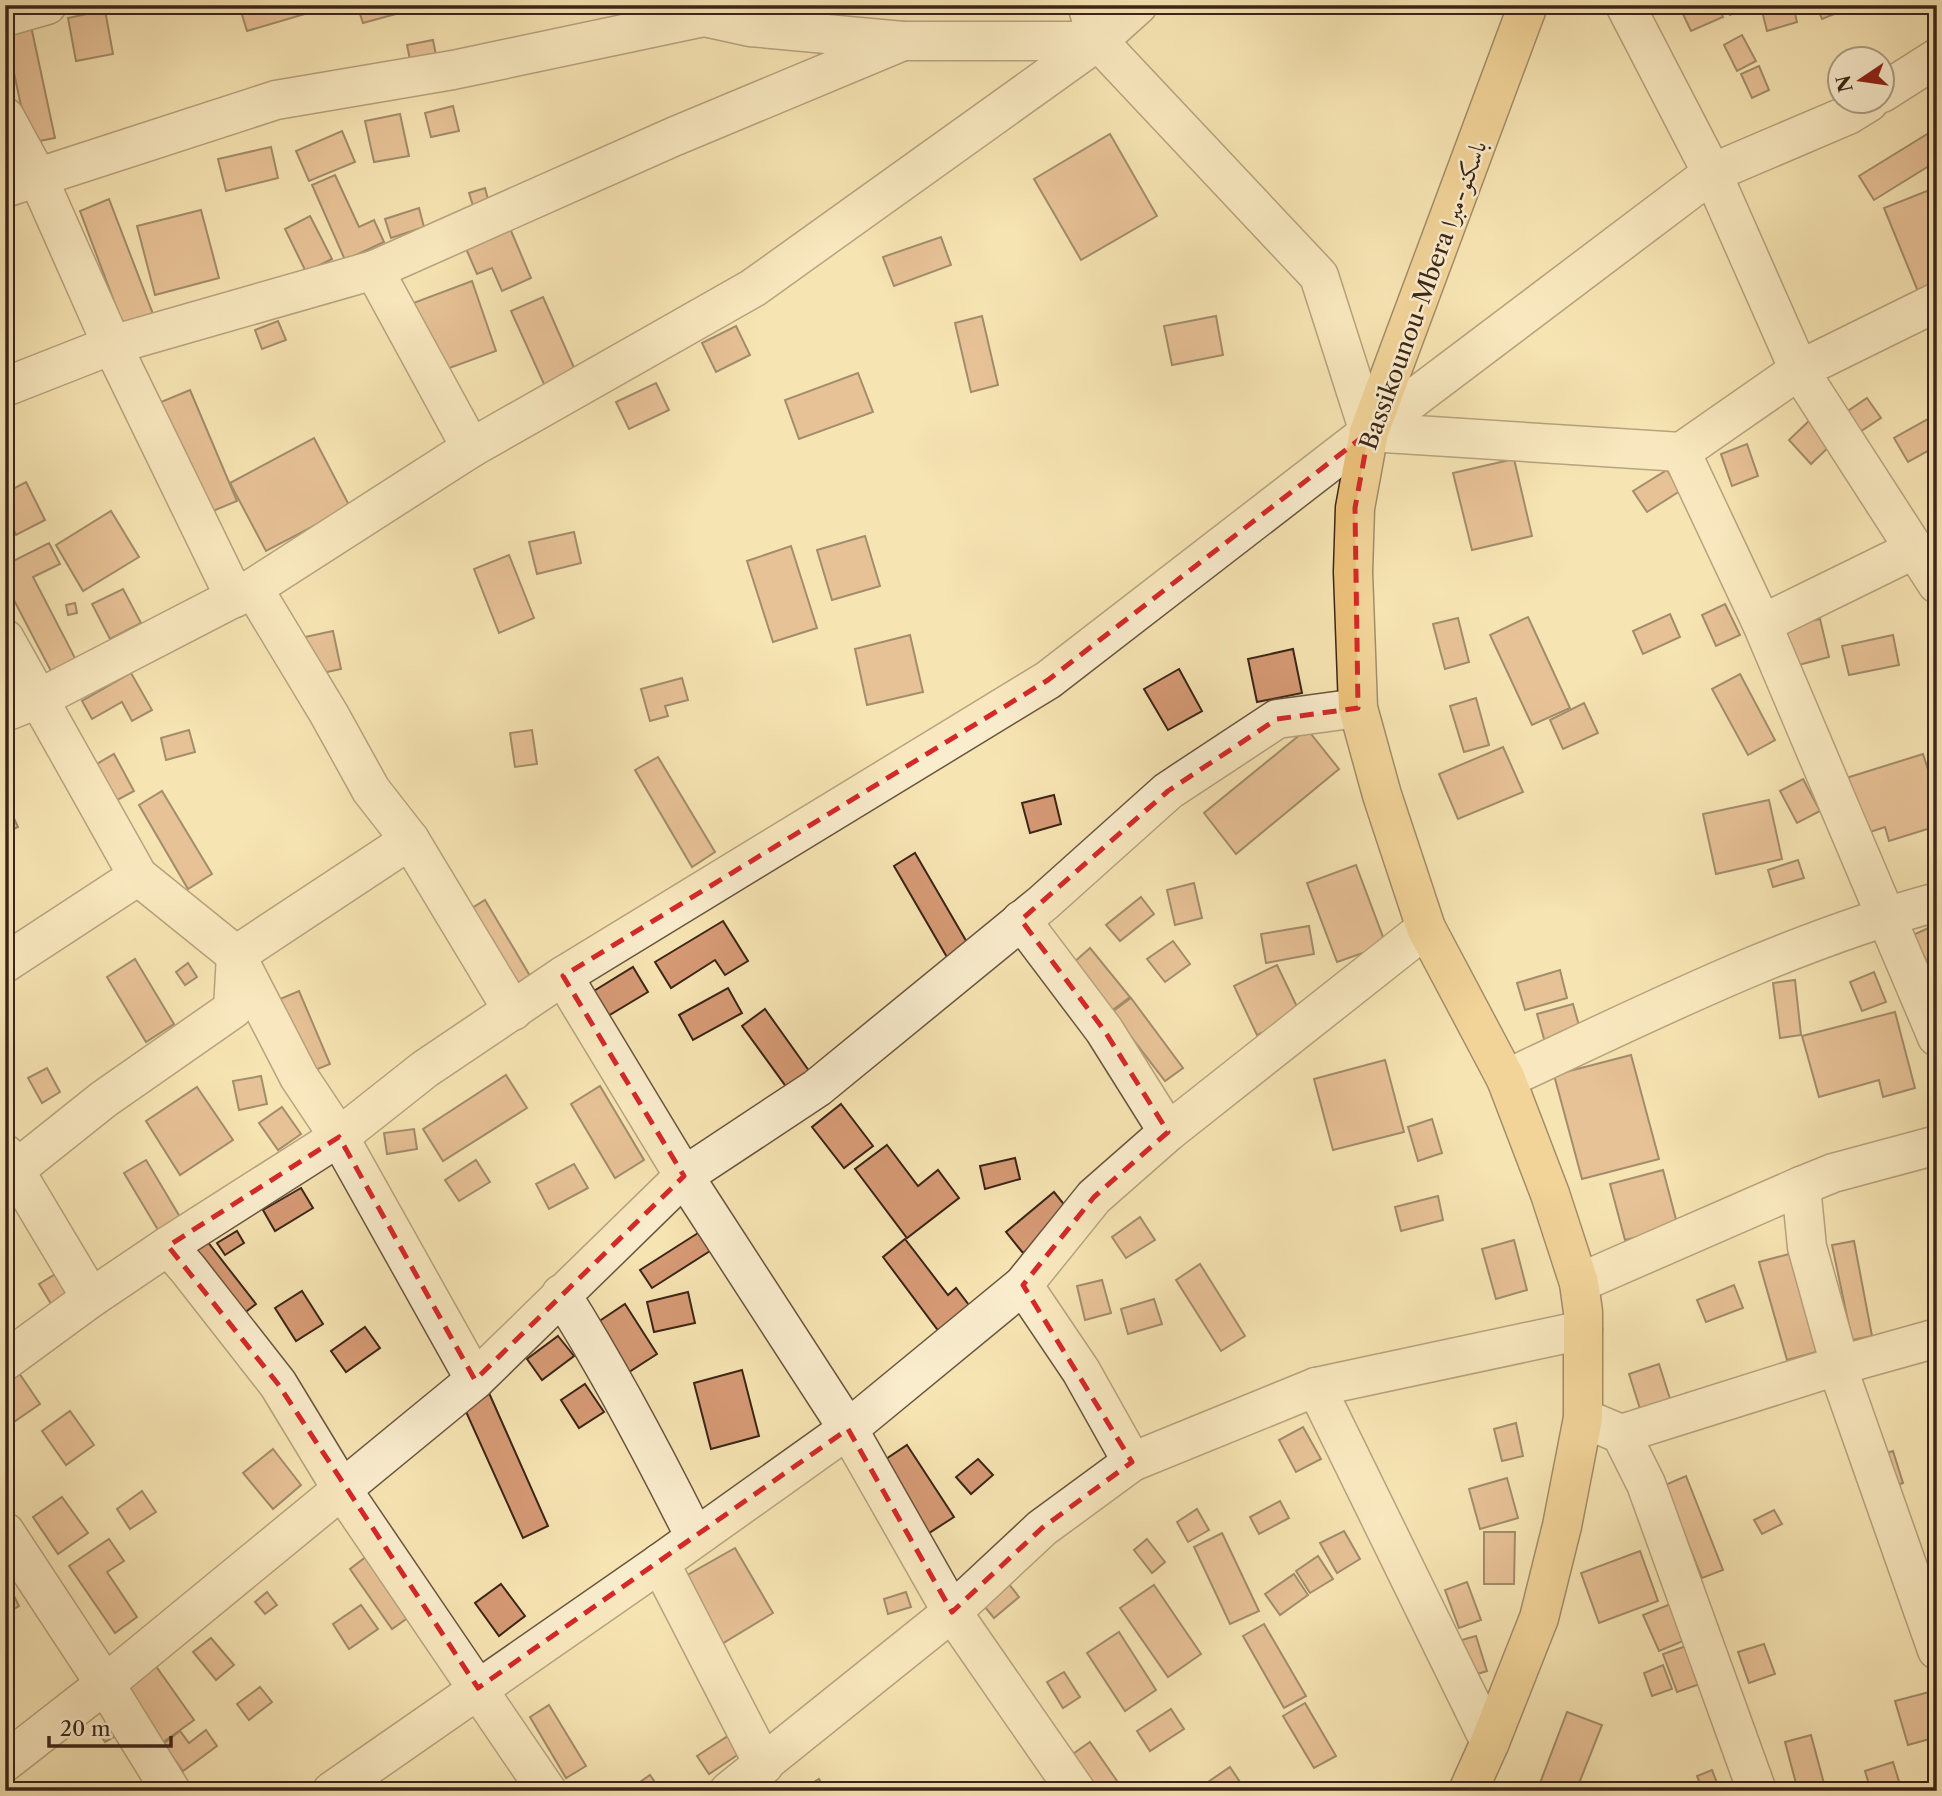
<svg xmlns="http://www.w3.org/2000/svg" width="1942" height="1796" font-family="'Libre Caslon Text',Amiri,serif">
<rect width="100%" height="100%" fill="#f7e4b3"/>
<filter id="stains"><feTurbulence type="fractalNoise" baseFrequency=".00286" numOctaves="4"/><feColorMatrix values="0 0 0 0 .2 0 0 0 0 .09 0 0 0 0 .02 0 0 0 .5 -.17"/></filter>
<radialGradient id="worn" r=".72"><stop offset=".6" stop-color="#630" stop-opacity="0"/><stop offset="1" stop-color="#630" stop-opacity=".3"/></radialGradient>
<g fill="#d69a75" stroke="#3b2518" stroke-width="2">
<polygon points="239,5 324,5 325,8 247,31"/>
<polygon points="357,5 401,5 403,12 363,23"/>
<polygon points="1697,5 1718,5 1723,17 1691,31 1682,12"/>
<polygon points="1725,5 1749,5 1730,15"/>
<polygon points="1768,5 1793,5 1797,22 1767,31 1761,7"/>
<polygon points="1816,5 1846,5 1847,9 1822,19"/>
<polygon points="105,10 113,54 76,61 68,18"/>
<polygon points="31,26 55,138 29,143 5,31"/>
<polygon points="1742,35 1756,61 1737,71 1724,45"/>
<polygon points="433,40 437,60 411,65 407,45"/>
<polygon points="1759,66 1769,90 1752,98 1741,74"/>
<polygon points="453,106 459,131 431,137 425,113"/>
<polygon points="400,114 409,156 374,162 365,121"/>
<polygon points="1937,128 1937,161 1874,200 1859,176"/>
<polygon points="342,131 355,162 309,181 296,151"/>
<polygon points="1110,134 1157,216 1081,260 1034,179"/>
<polygon points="271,147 278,178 226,191 218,159"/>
<polygon points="335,175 359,227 374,220 384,242 345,260 312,185"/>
<polygon points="1937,187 1937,287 1919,294 1884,208"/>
<polygon points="485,188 490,207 475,212 469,193"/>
<polygon points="109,199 153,314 123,325 80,211"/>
<polygon points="419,208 424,227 391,238 385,219"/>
<polygon points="201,210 219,278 155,295 137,226"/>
<polygon points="310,216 332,259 306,272 285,229"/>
<polygon points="509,226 531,278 502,291 492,268 477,274 464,244"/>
<polygon points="941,237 951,265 894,286 883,257"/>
<polygon points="472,281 496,351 433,374 408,305"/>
<polygon points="543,297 579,379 548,393 511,311"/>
<polygon points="982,316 998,385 971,392 955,323"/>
<polygon points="1216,316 1223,355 1172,365 1164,326"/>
<polygon points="278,321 286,340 262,349 255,330"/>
<polygon points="736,326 750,355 716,372 702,343"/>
<polygon points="858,373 873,412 799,439 785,400"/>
<polygon points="656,383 669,410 629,429 616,402"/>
<polygon points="190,390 237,501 208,513 161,402"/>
<polygon points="1867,398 1881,418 1852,437 1839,417"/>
<polygon points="1937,414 1937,446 1908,462 1894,438"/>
<polygon points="1812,418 1834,442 1811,464 1789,440"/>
<polygon points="314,438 350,507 266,551 230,483"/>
<polygon points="1747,444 1758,476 1732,486 1721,454"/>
<polygon points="1514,459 1532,536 1472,550 1453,473"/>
<polygon points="1667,470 1680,491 1647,512 1633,491"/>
<polygon points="26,482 45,520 16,535 5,512 5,493"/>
<polygon points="111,511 139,557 83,591 56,545"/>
<polygon points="574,532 581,563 537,574 529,542"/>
<polygon points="865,536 880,586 832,600 817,550"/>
<polygon points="49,543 60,564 33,577 76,660 52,673 5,583 5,565"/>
<polygon points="791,546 817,628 773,642 747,561"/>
<polygon points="509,555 534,618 499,633 474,569"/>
<polygon points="123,589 141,623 110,639 92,604"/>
<polygon points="75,603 77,613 68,615 66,605"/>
<polygon points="1725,604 1740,635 1716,646 1702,615"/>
<polygon points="1670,614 1680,637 1643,654 1633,631"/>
<polygon points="1528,617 1570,708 1532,725 1490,635"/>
<polygon points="1458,618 1469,662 1445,669 1433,624"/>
<polygon points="1820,619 1829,657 1787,668 1778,629"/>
<polygon points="333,631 341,669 313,675 305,637"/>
<polygon points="910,635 923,692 867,705 855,649"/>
<polygon points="1893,635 1899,665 1849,675 1842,646"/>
<polygon points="1293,649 1302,693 1257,702 1248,659"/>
<polygon points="1179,669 1202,711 1168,730 1144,689"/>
<polygon points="131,673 152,710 132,721 122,702 92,719 82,701"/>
<polygon points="1740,674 1775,740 1748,755 1712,689"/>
<polygon points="682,678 688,700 665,706 668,716 650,721 641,689"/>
<polygon points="1476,698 1489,745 1464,752 1450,706"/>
<polygon points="1584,703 1598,733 1563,749 1550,720"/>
<polygon points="1307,729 1339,769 1236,854 1204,813"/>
<polygon points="189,730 195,752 166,760 161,738"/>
<polygon points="532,730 537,764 515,767 510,733"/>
<polygon points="1503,747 1523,792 1458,819 1439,774"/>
<polygon points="114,754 134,791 108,805 88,769"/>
<polygon points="1923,754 1937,797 1937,826 1889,841 1885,827 1861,835 1843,779"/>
<polygon points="658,757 715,852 692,867 635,770"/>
<polygon points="1803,779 1820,811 1797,823 1780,791"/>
<polygon points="162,791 212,874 188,889 139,805"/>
<polygon points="1054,795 1061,824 1030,833 1022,803"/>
<polygon points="5,799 18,827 5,833"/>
<polygon points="1769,800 1782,859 1716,874 1703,814"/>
<polygon points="915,853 972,951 951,964 894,866"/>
<polygon points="1798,860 1804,878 1773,887 1768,870"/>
<polygon points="1356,865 1386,945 1337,962 1307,883"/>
<polygon points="1194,883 1202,918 1175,925 1167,890"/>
<polygon points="1141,897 1154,914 1120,941 1106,925"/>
<polygon points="485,900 533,981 507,996 459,916"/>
<polygon points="723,921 748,961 725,975 715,960 671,988 655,962"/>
<polygon points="1937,924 1937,981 1913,935"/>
<polygon points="1309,926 1314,954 1266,963 1261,934"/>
<polygon points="1173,941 1190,964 1165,982 1147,959"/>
<polygon points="1090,948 1130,997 1110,1012 1072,964"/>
<polygon points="135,959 174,1024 146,1042 107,977"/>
<polygon points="188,963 197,977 185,985 176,972"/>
<polygon points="1277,965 1301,1015 1257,1035 1234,986"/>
<polygon points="633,967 648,992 598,1022 584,997"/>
<polygon points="1560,970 1567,998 1525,1010 1517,983"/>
<polygon points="1874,972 1886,1002 1862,1011 1850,982"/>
<polygon points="1795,980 1801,1035 1780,1038 1773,983"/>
<polygon points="728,988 742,1013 693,1040 679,1015"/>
<polygon points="299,991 330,1064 303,1075 273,1002"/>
<polygon points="1131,998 1183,1068 1165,1081 1112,1012"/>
<polygon points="1573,1004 1582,1036 1546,1046 1537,1014"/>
<polygon points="765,1009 812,1075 790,1092 742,1026"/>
<polygon points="1895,1012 1915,1088 1883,1097 1879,1080 1819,1097 1802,1036"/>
<polygon points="1631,1055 1659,1159 1582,1179 1554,1075"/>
<polygon points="1385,1060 1404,1132 1333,1150 1314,1079"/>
<polygon points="47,1068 60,1092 42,1103 28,1078"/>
<polygon points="506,1075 527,1108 443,1161 423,1129"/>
<polygon points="261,1076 267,1104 239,1110 233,1081"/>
<polygon points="600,1086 644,1160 615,1178 571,1104"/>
<polygon points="197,1087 233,1140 180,1175 146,1121"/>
<polygon points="841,1104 873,1146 844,1168 812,1127"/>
<polygon points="282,1107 301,1134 278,1150 259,1123"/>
<polygon points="1432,1119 1442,1153 1418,1161 1408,1127"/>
<polygon points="414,1129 417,1149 387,1154 384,1133"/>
<polygon points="887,1145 918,1186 938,1170 959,1198 907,1238 855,1169"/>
<polygon points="1015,1158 1020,1179 985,1189 980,1166"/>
<polygon points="146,1160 180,1217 158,1230 124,1173"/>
<polygon points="476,1160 490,1182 459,1201 445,1180"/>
<polygon points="574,1164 588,1188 549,1209 536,1184"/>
<polygon points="1663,1170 1678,1227 1625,1240 1610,1184"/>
<polygon points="301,1188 313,1208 275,1231 263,1210"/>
<polygon points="1054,1192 1071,1213 1023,1253 1006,1232"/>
<polygon points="1438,1196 1443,1220 1401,1231 1395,1207"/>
<polygon points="1140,1217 1155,1240 1126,1258 1112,1237"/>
<polygon points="237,1231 244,1243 225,1255 217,1243"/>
<polygon points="698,1233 710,1251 652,1288 640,1270"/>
<polygon points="905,1239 948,1295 956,1288 972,1309 940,1333 883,1257"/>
<polygon points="1514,1240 1527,1290 1496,1299 1482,1249"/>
<polygon points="207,1241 256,1304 239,1317 191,1254"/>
<polygon points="1854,1241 1872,1336 1852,1340 1832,1245"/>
<polygon points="1804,1250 1831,1348 1787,1360 1759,1262"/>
<polygon points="1200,1264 1245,1336 1221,1351 1176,1280"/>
<polygon points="62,1270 76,1294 53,1307 39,1284"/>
<polygon points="1102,1280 1111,1313 1085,1320 1077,1286"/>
<polygon points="1734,1285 1743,1308 1706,1322 1697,1300"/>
<polygon points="302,1291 323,1324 296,1341 275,1308"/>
<polygon points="688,1292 695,1323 654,1332 647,1302"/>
<polygon points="1154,1299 1162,1324 1128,1334 1121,1309"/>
<polygon points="625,1304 657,1354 629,1372 598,1322"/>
<polygon points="365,1327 380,1348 346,1372 331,1351"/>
<polygon points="558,1336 574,1356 542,1380 527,1359"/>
<polygon points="1659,1364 1671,1402 1641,1412 1629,1374"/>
<polygon points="742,1370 759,1436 711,1449 694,1383"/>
<polygon points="19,1373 40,1404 5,1428 5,1382"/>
<polygon points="585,1384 604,1412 579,1428 561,1400"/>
<polygon points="489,1393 548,1526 523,1538 463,1405"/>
<polygon points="70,1411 94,1445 66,1465 42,1431"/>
<polygon points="1516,1423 1523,1456 1502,1461 1494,1429"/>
<polygon points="1303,1427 1321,1459 1296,1472 1279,1440"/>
<polygon points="907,1445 954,1517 926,1535 880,1463"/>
<polygon points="273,1449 301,1485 273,1509 243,1473"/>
<polygon points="1893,1451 1903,1483 1883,1489 1874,1457"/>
<polygon points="978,1459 993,1475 971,1494 956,1477"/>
<polygon points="1686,1476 1723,1570 1702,1578 1665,1485"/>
<polygon points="1507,1478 1518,1518 1480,1529 1469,1489"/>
<polygon points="142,1491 156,1512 130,1529 117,1509"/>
<polygon points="62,1497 88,1533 58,1554 33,1517"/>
<polygon points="1280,1501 1289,1518 1259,1534 1250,1517"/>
<polygon points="1197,1509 1209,1530 1188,1542 1177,1522"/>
<polygon points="1774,1510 1782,1524 1762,1534 1754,1520"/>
<polygon points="1344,1531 1360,1559 1337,1573 1320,1543"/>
<polygon points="1484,1532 1515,1532 1514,1584 1484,1584"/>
<polygon points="1222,1533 1259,1611 1230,1624 1194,1547"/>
<polygon points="109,1539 124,1561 107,1572 137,1617 115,1633 69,1566"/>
<polygon points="1147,1539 1165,1562 1152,1573 1134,1550"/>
<polygon points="735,1548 773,1613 715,1648 677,1581"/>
<polygon points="1640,1551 1658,1601 1599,1623 1581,1573"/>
<polygon points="367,1556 409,1617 392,1629 350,1569"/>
<polygon points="1318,1556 1333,1579 1310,1593 1296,1571"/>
<polygon points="1294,1574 1308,1595 1280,1615 1265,1594"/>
<polygon points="1005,1579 1019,1597 994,1618 979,1600"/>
<polygon points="1467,1582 1481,1620 1459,1628 1445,1590"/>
<polygon points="501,1584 525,1616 499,1636 475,1603"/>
<polygon points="1154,1585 1201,1654 1168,1677 1120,1608"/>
<polygon points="267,1592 277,1605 265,1614 255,1602"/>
<polygon points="906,1592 911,1607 888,1614 884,1599"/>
<polygon points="13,1594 19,1606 5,1614 5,1599"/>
<polygon points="1673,1603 1688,1639 1659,1651 1643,1615"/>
<polygon points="361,1605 378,1629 349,1649 333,1624"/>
<polygon points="1264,1624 1306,1696 1284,1708 1243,1636"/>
<polygon points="1119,1632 1156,1690 1125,1711 1087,1653"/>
<polygon points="1476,1636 1487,1671 1461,1679 1451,1643"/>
<polygon points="211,1638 234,1665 216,1680 193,1652"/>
<polygon points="1764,1644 1775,1674 1749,1683 1738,1652"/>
<polygon points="1689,1645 1703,1683 1677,1692 1663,1654"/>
<polygon points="153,1662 194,1720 162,1743 121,1685"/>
<polygon points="1663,1665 1672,1689 1652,1696 1644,1673"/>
<polygon points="1064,1672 1080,1697 1063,1708 1047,1682"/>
<polygon points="260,1687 272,1702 249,1720 237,1704"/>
<polygon points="1937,1690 1937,1737 1908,1745 1895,1701"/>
<polygon points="1305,1703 1336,1756 1314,1768 1283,1716"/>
<polygon points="549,1705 586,1766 566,1778 530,1717"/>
<polygon points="1171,1709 1184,1729 1150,1751 1137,1731"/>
<polygon points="1567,1712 1602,1725 1576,1791 1537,1791"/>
<polygon points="107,1722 116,1736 105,1742 96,1728"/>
<polygon points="206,1730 217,1746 183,1771 163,1744 180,1731 189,1743"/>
<polygon points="731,1734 742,1752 709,1774 697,1756"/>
<polygon points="1811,1735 1826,1791 1798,1791 1785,1742"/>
<polygon points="1090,1742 1124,1791 1094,1791 1070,1756"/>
<polygon points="1893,1762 1901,1788 1871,1791 1865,1771"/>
<polygon points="1230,1767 1242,1785 1234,1791 1210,1791 1205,1784"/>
<polygon points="1712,1770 1720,1791 1703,1791 1697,1776"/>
<polygon points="650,1775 661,1791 627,1791"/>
<polygon points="819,1779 826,1791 799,1791"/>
<polygon points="516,1782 522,1791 504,1791"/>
</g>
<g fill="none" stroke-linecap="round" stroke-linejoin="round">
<g stroke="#6a553f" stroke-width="41">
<g id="minor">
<polyline points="1087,5 1098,41 1319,276 1369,432 1681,452 1799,370 1937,302"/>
<polyline points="1625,5 1712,173 1848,115 1869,102"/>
<polyline points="680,7 704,17 750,27 903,41 1098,41"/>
<polyline points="5,17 47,5"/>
<polyline points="1882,93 1937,58"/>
<polyline points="5,117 38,178 112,345 235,598"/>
<polyline points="5,188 276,100 453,70 704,17"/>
<polyline points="374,270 471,448"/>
<polyline points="5,387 112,345 374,270 673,137 903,41"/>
<polyline points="1681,452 1762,624 1937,1037"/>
<polyline points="253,588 329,714 371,790 410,840 513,1011"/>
<polyline points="1762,624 1913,550"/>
<polyline points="5,639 138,876 236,955 299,1077 339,1137 475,1380"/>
<polyline points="5,712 40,698 253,588 471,448 753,288 1098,41 1138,5"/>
<polyline points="1021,920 1104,1030 1168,1132"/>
<polyline points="5,963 138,876"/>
<polyline points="563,976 684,1176 848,1429 952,1612 1076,1791"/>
<path d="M1506,1079c140,-65 281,-137 431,-177"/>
<polyline points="5,1154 91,1298"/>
<polyline points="5,1175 15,1170 104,1099 233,1009 236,955 410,840"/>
<polyline points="1801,1186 1807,1247 1836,1351 1837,1366 1937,1650"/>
<polyline points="168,1246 188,1269 278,1384 343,1491 547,1791"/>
<polyline points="1579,1283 1801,1186 1833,1173 1937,1145"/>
<polyline points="1023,1285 1081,1371 1132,1462"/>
<path d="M561,1294c50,79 93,161 134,243"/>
<polyline points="5,1361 91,1298 168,1246 339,1137 425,1069 563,976 1048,680 1369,432 1712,173 1799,370 1937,584"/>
<polyline points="1316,1387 1490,1742"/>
<polyline points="1583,1418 1621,1434 1646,1484 1757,1791"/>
<polyline points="1621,1434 1837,1366 1937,1338"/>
<polyline points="5,1532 105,1684 171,1791"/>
<polyline points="660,1563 764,1765"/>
<polyline points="5,1762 105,1684 475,1380 684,1176 817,1088 1043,903 1168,791 1277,719 1358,708"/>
<polyline points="332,1791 660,1563 848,1429 1023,1285 1094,1197 1168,1132 1426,928"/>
<polyline points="729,1791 952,1612 1042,1528 1132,1462 1316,1387 1583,1330"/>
</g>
</g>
<g stroke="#3b2518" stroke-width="41">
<polyline id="major" points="1468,1791 1490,1742 1539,1618 1562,1526 1583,1418 1583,1312 1579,1283 1550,1194 1506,1079 1426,928 1382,795 1358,708 1353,572 1355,508 1369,432 1528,5"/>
</g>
<use href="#minor" stroke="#faedce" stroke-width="38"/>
<use href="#major" stroke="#ecc27a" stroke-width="38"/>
</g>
<path d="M0 0H1942V1796H0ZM1369,432l-14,76 3,200 -81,11 -109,72 -147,129 83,110 64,102 -74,65 -71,88 109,177 -90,66 -90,84 -104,-183 -370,259 -200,-304 -110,-138 171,-109 136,243 209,-204 -121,-200 485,-296z" fill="#f7e4b3" fill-opacity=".55" fill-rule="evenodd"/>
<path fill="none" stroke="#d62828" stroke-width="5" stroke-dasharray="14 9" stroke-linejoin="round" d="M1369,432l-14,76 3,200 -81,11 -109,72 -147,129 83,110 64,102 -74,65 -71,88 109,177 -90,66 -90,84 -104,-183 -370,259 -200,-304 -110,-138 171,-109 136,243 209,-204 -121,-200 485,-296z"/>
<g text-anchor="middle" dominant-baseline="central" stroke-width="5" stroke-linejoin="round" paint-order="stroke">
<g font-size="24" fill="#3b2518" stroke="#faedce">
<text transform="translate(1423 295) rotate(-70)">Bassikounou-Mbera باسكنو-مبرا</text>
</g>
</g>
<rect width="1942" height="1796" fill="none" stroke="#f7e4b3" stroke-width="28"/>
<rect x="7" y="7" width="1928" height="1782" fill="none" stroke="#3b2518" stroke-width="3.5"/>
<rect x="14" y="14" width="1914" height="1768" fill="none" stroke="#3b2518" stroke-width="2"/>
<g transform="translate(1861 80) rotate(257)"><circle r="33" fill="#faedce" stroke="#ae9d85" stroke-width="2"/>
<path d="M0-5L12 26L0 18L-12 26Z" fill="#8f2418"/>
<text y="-10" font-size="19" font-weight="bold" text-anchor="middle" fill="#3b2518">N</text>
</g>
<path d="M49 1736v10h122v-10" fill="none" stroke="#3b2518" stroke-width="3.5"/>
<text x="60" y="1736" font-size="21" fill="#3b2518" stroke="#faedce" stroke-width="5" paint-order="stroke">20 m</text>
<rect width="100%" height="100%" filter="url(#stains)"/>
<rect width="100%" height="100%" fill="url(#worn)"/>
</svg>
